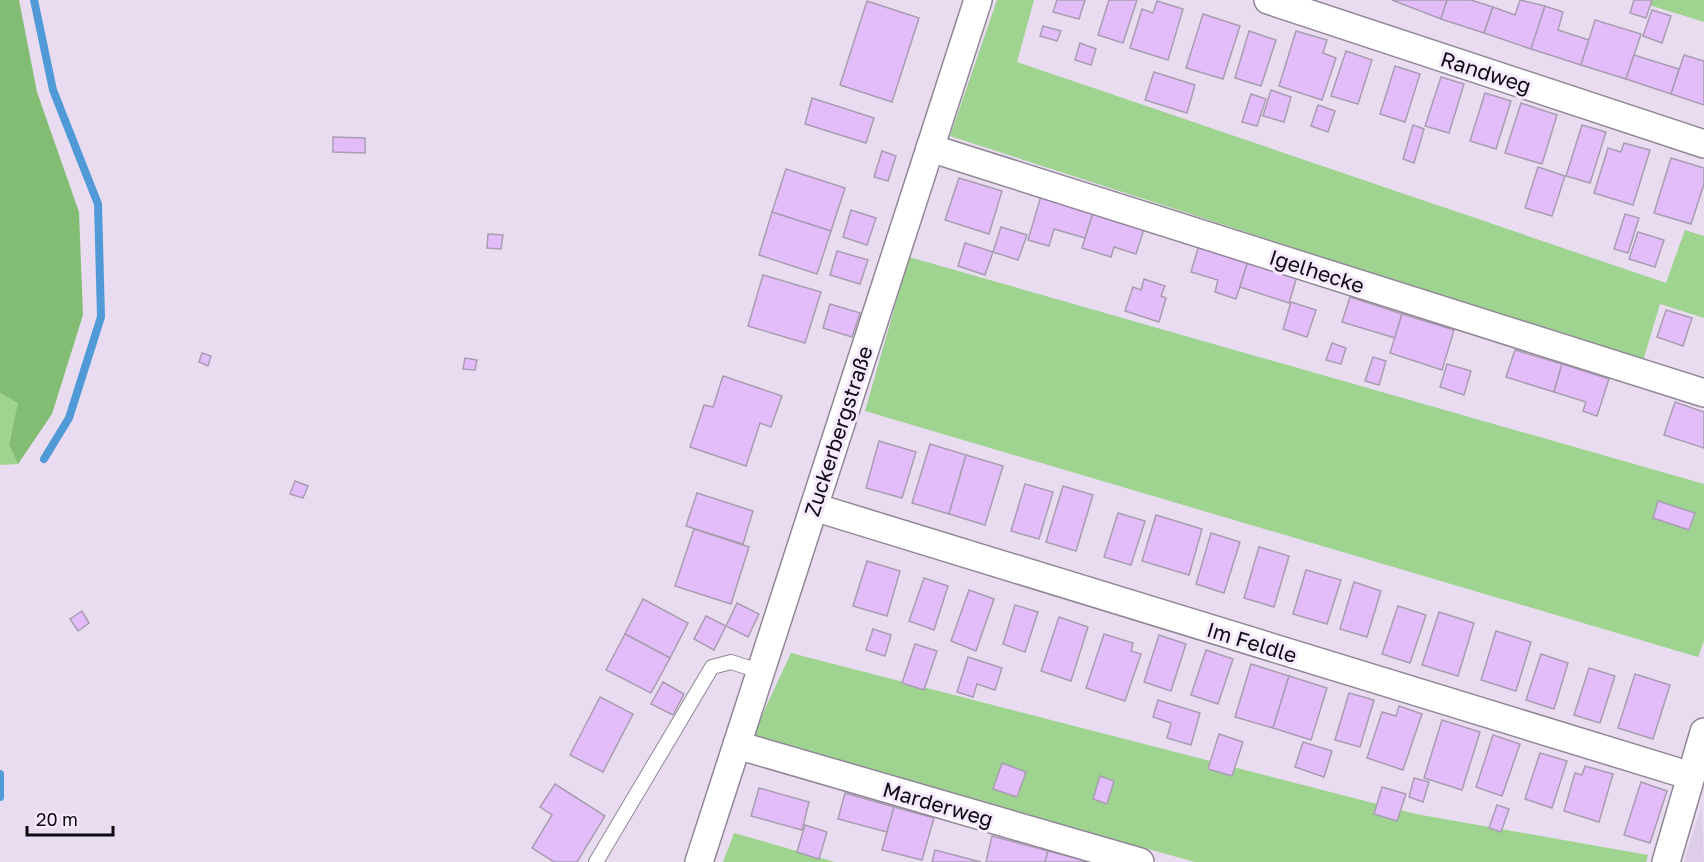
<svg xmlns="http://www.w3.org/2000/svg" width="1704" height="862" font-family="'Golos Text',sans-serif">
<rect width="100%" height="100%" fill="#e9dcf0"/>
<polygon fill="#decde8" points="1702,804 1704,862 1684,862"/>
<g fill="#9ed390">
<polygon points="997,0 1034,0 1017,62 1666,283 1685,230 1704,236 1704,318 1660,304 1643,361 950,136"/>
<polygon points="1633,0 1704,0 1704,22"/>
<polygon points="909,257 1704,484 1704,641 1698,657 865,411"/>
<polygon points="0,393 19,403 9,445 18,464 0,465"/>
<polygon points="791,653 1416,814 1648,855 1646,862 1195,862 751,739"/>
<polygon points="734,833 835,862 723,862"/>
</g>
<polygon fill="#83bd73" points="0,0 19,0 37,92 79,212 83,315 52,414 18,464 9,445 18,403 0,393"/>
<g fill="none" stroke-linecap="round" stroke-linejoin="round">
<g stroke="#509ad8" stroke-width="8">
<polyline points="34,0 53,90 98,204 101,317 69,418 44,459"/>
<polyline points="0,774 0,797"/>
</g>
</g>
<g fill="#e3bcfa" stroke="#a99eb1" stroke-width="1.5">
<polygon points="1057,0 1085,0 1079,19 1053,12"/>
<polygon points="1109,0 1137,0 1123,43 1098,35"/>
<polygon points="1392,0 1447,0 1441,19"/>
<polygon points="1447,0 1471,0 1493,7 1484,33 1441,19"/>
<polygon points="1520,0 1545,6 1531,49 1484,33 1493,7 1515,15"/>
<polygon points="1634,0 1652,0 1646,18 1630,13"/>
<polygon points="867,1 919,18 892,102 840,85"/>
<polygon points="1157,1 1183,9 1168,60 1130,48 1142,9 1153,13"/>
<polygon points="1545,6 1563,12 1558,30 1589,40 1581,65 1531,49"/>
<polygon points="1652,10 1671,16 1662,43 1643,36"/>
<polygon points="1203,14 1240,26 1223,79 1186,68"/>
<polygon points="1595,20 1641,34 1626,79 1581,65"/>
<polygon points="1043,26 1061,31 1057,41 1040,36"/>
<polygon points="1249,31 1276,40 1261,86 1235,78"/>
<polygon points="1296,31 1327,40 1323,53 1336,58 1322,100 1279,86"/>
<polygon points="1080,43 1096,49 1091,65 1075,60"/>
<polygon points="1346,51 1372,60 1358,104 1331,96"/>
<polygon points="1634,55 1679,69 1671,94 1626,79"/>
<polygon points="1684,55 1704,61 1704,105 1671,94"/>
<polygon points="1395,66 1420,74 1405,122 1380,114"/>
<polygon points="1154,72 1195,85 1187,113 1145,100"/>
<polygon points="1441,77 1464,84 1449,133 1425,126"/>
<polygon points="1271,90 1291,97 1284,122 1263,116"/>
<polygon points="1485,93 1511,101 1496,149 1470,141"/>
<polygon points="1251,94 1266,99 1257,126 1242,122"/>
<polygon points="812,98 874,118 866,143 805,124"/>
<polygon points="1521,103 1557,115 1542,164 1505,153"/>
<polygon points="1318,105 1335,111 1328,132 1311,126"/>
<polygon points="1413,125 1424,129 1414,163 1403,159"/>
<polygon points="1582,125 1606,132 1590,183 1566,176"/>
<polygon points="333,137 365,138 365,153 333,152"/>
<polygon points="1624,143 1650,150 1633,205 1594,193 1608,148 1621,152"/>
<polygon points="882,151 896,156 888,181 874,177"/>
<polygon points="1671,158 1704,168 1704,184 1691,224 1654,213"/>
<polygon points="1538,167 1565,176 1552,216 1525,208"/>
<polygon points="786,169 845,188 831,231 772,212"/>
<polygon points="959,178 1002,191 989,234 945,220"/>
<polygon points="1041,196 1093,213 1085,238 1054,229 1049,246 1028,240"/>
<polygon points="851,210 876,218 867,245 843,237"/>
<polygon points="772,212 831,231 817,274 759,255"/>
<polygon points="1093,213 1144,229 1136,254 1114,247 1111,257 1082,248"/>
<polygon points="1625,214 1639,218 1628,253 1614,249"/>
<polygon points="1001,227 1027,235 1018,260 993,252"/>
<polygon points="1638,232 1664,240 1655,267 1629,259"/>
<polygon points="488,234 503,235 501,249 487,248"/>
<polygon points="965,243 993,252 985,275 958,266"/>
<polygon points="1199,245 1248,261 1236,299 1215,292 1218,280 1191,272"/>
<polygon points="837,251 868,260 860,284 830,275"/>
<polygon points="1248,261 1297,276 1289,303 1240,287"/>
<polygon points="763,275 821,292 805,343 748,326"/>
<polygon points="1144,279 1165,286 1161,296 1166,298 1159,322 1125,311 1133,287 1141,290"/>
<polygon points="1350,297 1402,314 1395,338 1342,322"/>
<polygon points="1291,302 1316,310 1307,337 1283,329"/>
<polygon points="830,304 860,313 852,337 823,328"/>
<polygon points="1666,310 1692,318 1683,346 1657,337"/>
<polygon points="1402,314 1454,330 1442,370 1390,353"/>
<polygon points="1332,343 1346,348 1341,364 1326,360"/>
<polygon points="1515,350 1562,364 1554,392 1506,377"/>
<polygon points="202,353 211,356 208,366 199,362"/>
<polygon points="1373,357 1386,361 1379,385 1365,381"/>
<polygon points="465,358 477,360 475,370 463,369"/>
<polygon points="1447,364 1471,371 1464,395 1440,387"/>
<polygon points="1562,364 1609,379 1597,416 1583,411 1586,402 1554,392"/>
<polygon points="723,376 782,396 771,427 760,423 746,466 690,447 704,405 713,407"/>
<polygon points="1675,402 1704,412 1704,448 1664,435"/>
<polygon points="879,441 916,452 902,498 866,488"/>
<polygon points="930,444 966,455 949,514 912,503"/>
<polygon points="966,455 1003,466 985,525 949,514"/>
<polygon points="295,481 308,486 303,498 290,494"/>
<polygon points="1025,484 1053,492 1039,539 1011,531"/>
<polygon points="1063,486 1093,495 1076,551 1046,542"/>
<polygon points="697,493 753,511 743,544 686,526"/>
<polygon points="1658,501 1695,513 1689,530 1653,518"/>
<polygon points="1118,513 1145,521 1131,565 1104,557"/>
<polygon points="1156,515 1202,529 1189,575 1142,561"/>
<polygon points="694,529 749,547 731,604 675,586"/>
<polygon points="1211,533 1240,542 1224,593 1196,584"/>
<polygon points="1259,547 1289,556 1274,607 1244,598"/>
<polygon points="867,561 900,571 887,616 853,606"/>
<polygon points="1306,570 1341,580 1327,624 1293,614"/>
<polygon points="924,578 948,586 934,630 909,621"/>
<polygon points="1354,582 1381,591 1367,637 1340,629"/>
<polygon points="969,590 994,599 976,651 951,641"/>
<polygon points="643,599 688,623 670,658 625,634"/>
<polygon points="737,603 759,614 748,637 726,626"/>
<polygon points="1015,605 1038,612 1025,652 1003,644"/>
<polygon points="1398,606 1426,615 1410,663 1382,654"/>
<polygon points="82,611 89,623 78,631 70,619"/>
<polygon points="1439,612 1474,623 1458,676 1422,665"/>
<polygon points="706,616 726,626 714,650 694,639"/>
<polygon points="1059,617 1088,627 1071,681 1041,671"/>
<polygon points="873,629 891,635 885,656 866,650"/>
<polygon points="1496,631 1531,642 1516,691 1481,680"/>
<polygon points="625,634 670,658 651,693 606,670"/>
<polygon points="1104,634 1133,643 1131,651 1141,654 1125,701 1086,688"/>
<polygon points="1159,635 1186,644 1171,691 1144,682"/>
<polygon points="915,644 937,651 924,690 902,683"/>
<polygon points="1206,650 1233,659 1218,704 1191,695"/>
<polygon points="1541,654 1568,663 1554,709 1526,700"/>
<polygon points="968,657 1002,668 995,690 977,684 973,697 957,692"/>
<polygon points="1251,664 1289,676 1273,728 1235,717"/>
<polygon points="1589,668 1615,676 1600,723 1574,715"/>
<polygon points="1635,674 1670,685 1653,739 1618,728"/>
<polygon points="1289,676 1327,688 1311,740 1273,728"/>
<polygon points="663,682 684,694 673,715 651,704"/>
<polygon points="1349,693 1374,700 1360,747 1335,740"/>
<polygon points="600,697 633,714 603,772 570,755"/>
<polygon points="1158,700 1200,713 1191,745 1167,738 1171,723 1153,717"/>
<polygon points="1399,706 1422,714 1403,770 1367,758 1382,712 1396,716"/>
<polygon points="1442,720 1480,732 1462,790 1424,778"/>
<polygon points="1219,734 1243,742 1232,776 1208,769"/>
<polygon points="1493,735 1520,744 1502,796 1476,787"/>
<polygon points="1303,742 1332,751 1324,777 1295,767"/>
<polygon points="1540,753 1567,761 1552,808 1525,799"/>
<polygon points="1002,763 1026,772 1017,797 993,789"/>
<polygon points="1585,766 1613,774 1599,822 1564,811 1575,773 1582,775"/>
<polygon points="1100,776 1114,781 1107,804 1093,799"/>
<polygon points="1414,778 1429,782 1423,802 1409,797"/>
<polygon points="1641,782 1667,791 1650,843 1624,835"/>
<polygon points="555,784 605,816 577,862 554,862 532,848 552,815 540,807"/>
<polygon points="1382,787 1406,794 1397,821 1374,814"/>
<polygon points="759,788 809,802 802,830 751,816"/>
<polygon points="845,793 894,807 887,832 838,819"/>
<polygon points="1497,805 1509,809 1501,832 1489,828"/>
<polygon points="894,807 934,818 922,860 882,850"/>
<polygon points="805,825 827,832 819,859 797,852"/>
<polygon points="992,836 1048,851 1045,862 986,862"/>
<polygon points="935,850 981,862 932,862"/>
<polygon points="1048,851 1091,862 1045,862"/>
</g>
<g fill="none" stroke-linecap="round" stroke-linejoin="round">
<g stroke="#918698" stroke-width="16">
<polyline id="service" points="596,862 712,667 731,662 762,672"/>
</g>
<g stroke="#918698" stroke-width="30">
<g id="minor">
<polyline points="1268,0 1704,144"/>
<polyline points="930,148 1704,393"/>
<polyline points="814,507 1691,776"/>
<polyline points="737,745 1140,862"/>
<polyline points="699,862 978,0"/>
<polyline points="1666,862 1704,732"/>
</g>
</g>
<use href="#service" stroke="#fff" stroke-width="14"/>
<use href="#minor" stroke="#fff" stroke-width="27"/>
</g>
<g text-anchor="middle" dominant-baseline="central" stroke-width="6" stroke-linejoin="round" paint-order="stroke">
<g font-size="21" fill="#0e0a11" stroke="#f6e9fe">
<text transform="translate(1486 72) rotate(18)">Randweg</text>
<text transform="translate(1317 271) rotate(18)">Igelhecke</text>
<text transform="translate(838 431) rotate(-72)">Zuckerbergstraße</text>
<text transform="translate(1252 642) rotate(17)">Im Feldle</text>
<text transform="translate(938 804) rotate(16)">Marderweg</text>
</g>
</g>
<path d="M27 826v9h86v-9" fill="none" stroke="#0e0a11" stroke-width="3"/>
<text x="36" y="826" font-size="18" fill="#0e0a11" stroke="#f6e9fe" stroke-width="4.5" paint-order="stroke">20 m</text>
</svg>
